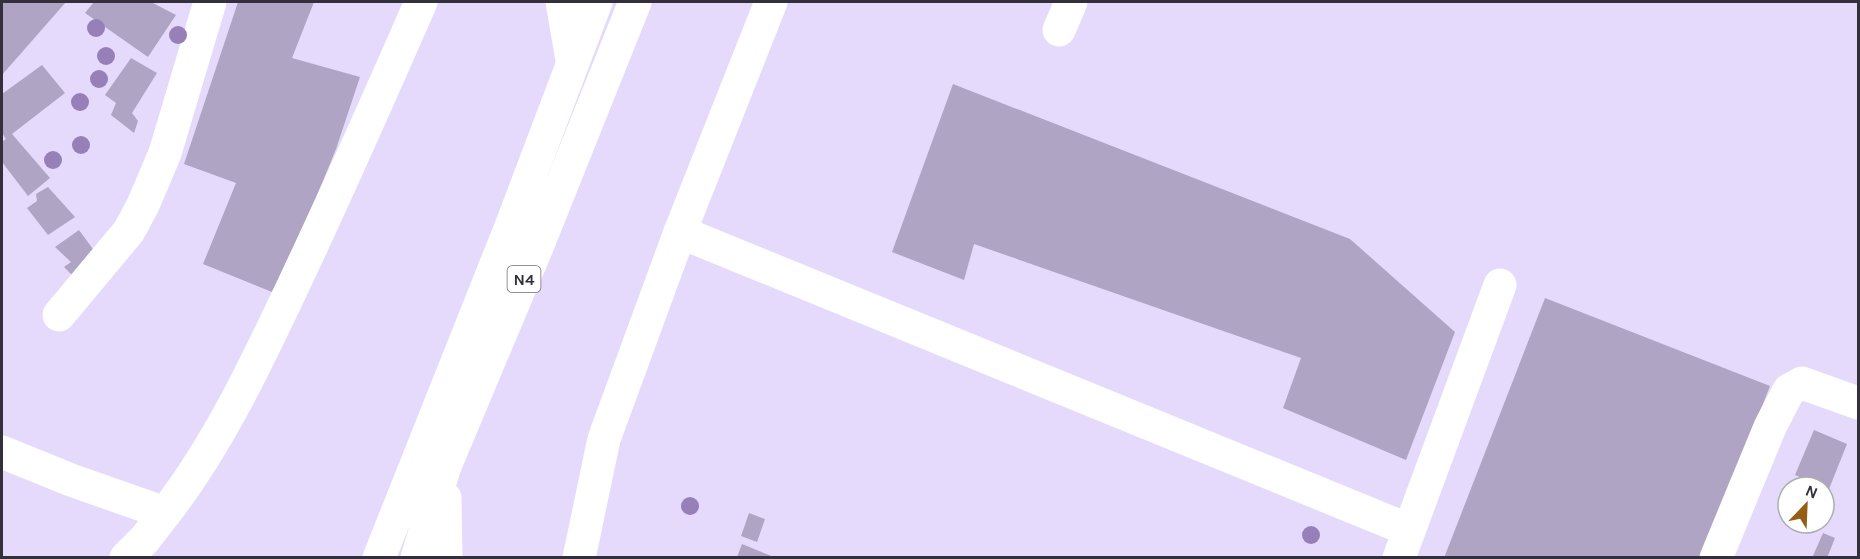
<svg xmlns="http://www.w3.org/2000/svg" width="1860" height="559" font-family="Karla,sans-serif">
<rect width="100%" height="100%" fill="#e6dafc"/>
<g fill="#b0a4c5">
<polygon points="2,2 66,2 2,75"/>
<polygon points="94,2 151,2 176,15 148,57 85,13"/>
<polygon points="238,2 314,2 292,58 360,77 336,149 277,294 203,264 236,183 184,164"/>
<polygon points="131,58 157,73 132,113 138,121 134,133 111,115 116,103 105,95"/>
<polygon points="42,65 65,93 12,134 50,178 28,196 2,162 2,142 6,139 2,133 2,94"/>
<polygon points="953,84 1350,239 1455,332 1406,460 1283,408 1301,358 974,244 964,280 892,252"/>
<polygon points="48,187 75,217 48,235 27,208 37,201 36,194"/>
<polygon points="79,230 98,256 78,281 64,267 71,262 55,247"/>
<polygon points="1545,298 1770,386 1703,558 1444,558"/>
<polygon points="1814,430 1847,444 1829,489 1795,475"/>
<polygon points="749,513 765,519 757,542 741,536"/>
<polygon points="1823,533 1835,538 1827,558 1812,558"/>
<polygon points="742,544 774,557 774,558 737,557"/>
</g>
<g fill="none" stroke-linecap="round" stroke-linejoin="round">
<g stroke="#fff" stroke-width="33">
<polyline points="1059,30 1071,2"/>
<polyline points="680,232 1409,530"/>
<polyline points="59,315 129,231 143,205 165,153 210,2"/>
<path d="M2,452l69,28 94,33c52,-66 91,-149 127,-225 45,-95 87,-190 129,-286"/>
<polyline points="126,558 145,539 165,513"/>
<polyline points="579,558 604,439 680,232 771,2"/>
<polyline points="1399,558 1500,285"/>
<polyline points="1716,558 1770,427 1789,390 1802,383 1858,403"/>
</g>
<g stroke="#fff" stroke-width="33">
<polyline points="562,2 572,60"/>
<polyline points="445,498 446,558"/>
<polyline points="379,558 510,229 596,2"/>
<polyline points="417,558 445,466 537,247 635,2"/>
</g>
</g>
<g fill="#977fb8">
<circle cx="96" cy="28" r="9"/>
<circle cx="178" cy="35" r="9"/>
<circle cx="106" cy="56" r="9"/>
<circle cx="99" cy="79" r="9"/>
<circle cx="80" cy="102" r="9"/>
<circle cx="81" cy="145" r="9"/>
<circle cx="53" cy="160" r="9"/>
<circle cx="690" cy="506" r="9"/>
<circle cx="1311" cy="535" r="9"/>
</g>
<g text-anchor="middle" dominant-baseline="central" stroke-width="6" stroke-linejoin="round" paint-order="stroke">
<rect fill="#fff" stroke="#706d76" stroke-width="1.5" x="507.5" y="266" width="33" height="26" rx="4.5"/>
<g font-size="16" font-weight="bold" fill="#332f3c">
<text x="524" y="279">N4</text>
</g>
</g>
<rect width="1860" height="559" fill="none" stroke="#332f3c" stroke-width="6"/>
<g transform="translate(1806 505) rotate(23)"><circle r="28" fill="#ffffff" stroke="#adacb1" stroke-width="1.5"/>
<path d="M0-4.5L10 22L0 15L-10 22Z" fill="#945f15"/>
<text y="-9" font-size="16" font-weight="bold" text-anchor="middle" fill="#332f3c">N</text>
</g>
</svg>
